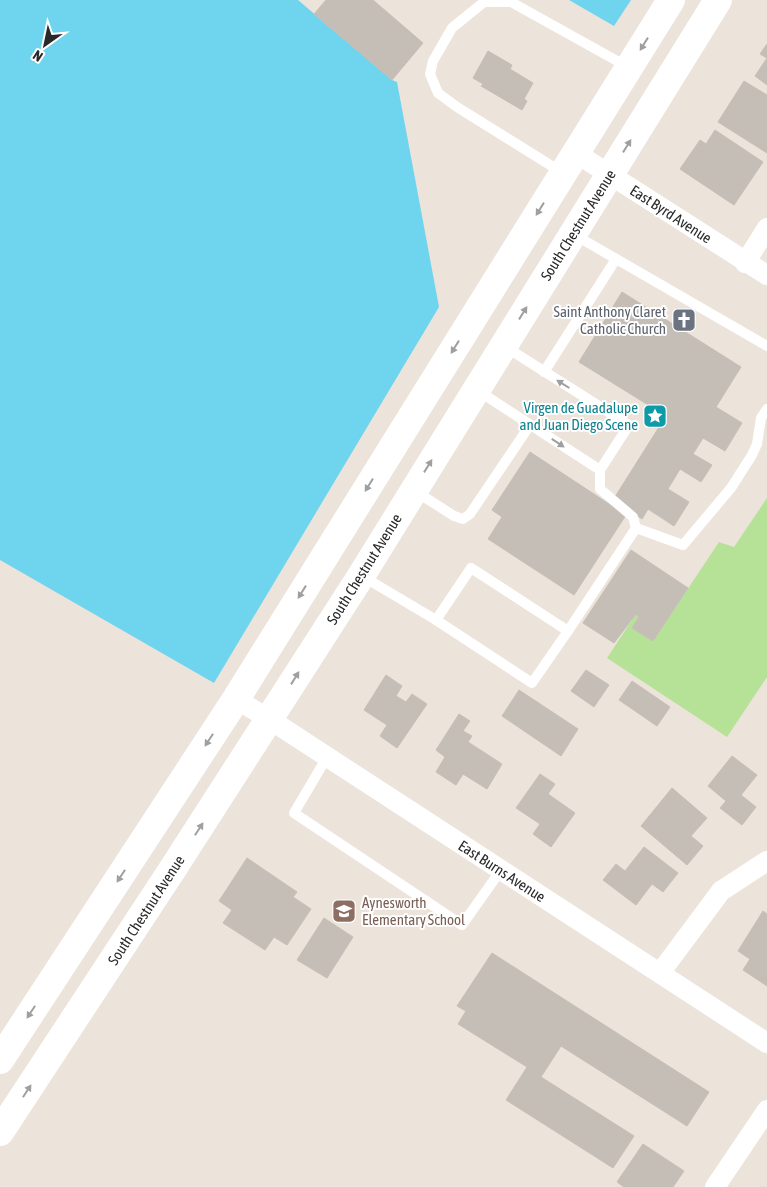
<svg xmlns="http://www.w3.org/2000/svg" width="767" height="1187" font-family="'Asap Condensed',sans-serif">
<rect width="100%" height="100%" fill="#ece3db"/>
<polygon fill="#b6e298" points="767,498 767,677 727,737 607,658 636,614 639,617 632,628 653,641 719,542 734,547"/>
<g fill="#6fd4ed">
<polygon points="0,0 298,0 392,80 397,82 439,307 214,683 0,560"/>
<polygon points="569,0 631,0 614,26"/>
</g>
<g fill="#c4beb7" stroke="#c7bfb5">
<polygon points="326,0 373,0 423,43 392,80 314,14"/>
<polygon points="767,44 767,85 755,76 767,58 760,54"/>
<polygon points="488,51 512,65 510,69 533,83 524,99 527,101 522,110 481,86 483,84 473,78"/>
<polygon points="744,81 767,95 767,153 718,122"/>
<polygon points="715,130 763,162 734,205 680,169 700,140 706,144"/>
<polygon points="622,292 741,367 716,407 742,423 725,451 703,438 693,454 712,465 701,482 680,469 668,489 689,502 674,526 648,509 642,519 613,500 666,416 579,362"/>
<polygon points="530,452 626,515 574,595 488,539 502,517 492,510"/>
<polygon points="631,550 688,588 653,641 632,628 639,617 636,614 614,643 583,623"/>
<polygon points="586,670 609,685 594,707 571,691"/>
<polygon points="386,675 402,686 396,696 406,702 412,694 427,704 397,748 380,736 387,725 364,710"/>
<polygon points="632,681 670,707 657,726 619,700"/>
<polygon points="519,690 578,729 561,756 502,716"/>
<polygon points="459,714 470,721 463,731 472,736 468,742 502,764 487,789 463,774 456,785 436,772 445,757 436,750"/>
<polygon points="732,756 757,775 741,795 756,807 742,825 720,808 726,801 708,786"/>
<polygon points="540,774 555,784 548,794 575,813 551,847 533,834 540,824 516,808"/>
<polygon points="672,788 707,818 691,836 703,846 687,865 641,826"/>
<polygon points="644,847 678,873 663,892 652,884 636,905 603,880 616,864 625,871"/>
<polygon points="247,858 297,892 293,897 311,909 287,945 274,937 265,950 223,923 232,910 219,901"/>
<polygon points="763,911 767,914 767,986 743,970 750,959 738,951"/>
<polygon points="324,918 353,937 327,978 297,960"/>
<polygon points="492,953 709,1092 687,1126 561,1046 541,1077 634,1136 613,1168 506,1100 527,1067 458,1024 466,1011 457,1006"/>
<polygon points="643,1144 684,1171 673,1187 624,1187 617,1182"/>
</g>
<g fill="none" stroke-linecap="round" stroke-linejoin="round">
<g stroke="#fff" stroke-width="10">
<polyline points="563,173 457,107 438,93 430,74 433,61 452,28 484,2 511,2 628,67"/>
<polyline points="573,234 767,346"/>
<polyline points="544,372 616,259"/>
<polyline points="477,390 600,470 629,425 504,346"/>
<polyline points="600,470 600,489 633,517 636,528"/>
<polyline points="415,491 454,516 463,519 470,514 530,425"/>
<polyline points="362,576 436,620 532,683 568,631"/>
<polyline points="436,620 471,568 568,631 636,528 683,545 731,488 752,455 757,444 761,418 767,409"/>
<polyline points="327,757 294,813 462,925 501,870"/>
</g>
<g stroke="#fff" stroke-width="20">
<polyline points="576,153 767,275"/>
<polyline points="745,263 767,228"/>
<polyline points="236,699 269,719 767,1043"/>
<polyline points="660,973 721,891 767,861"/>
<polyline points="715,1187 767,1110"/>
</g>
<g stroke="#fff" stroke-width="28">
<polyline points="0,1060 236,699 671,0"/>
<polyline points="0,1132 172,870 361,576 718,0"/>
</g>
</g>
<defs><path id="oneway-solid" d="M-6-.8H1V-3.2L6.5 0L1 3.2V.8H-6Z" transform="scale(1.25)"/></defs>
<g fill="#9f9f9f">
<use href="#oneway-solid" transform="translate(644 44) rotate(122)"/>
<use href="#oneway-solid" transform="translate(627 146) rotate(-58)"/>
<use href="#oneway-solid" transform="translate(540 209) rotate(122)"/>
<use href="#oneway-solid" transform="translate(523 313) rotate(-58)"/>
<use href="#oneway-solid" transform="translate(455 347) rotate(122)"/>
<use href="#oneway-solid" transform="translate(563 384) rotate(-148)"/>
<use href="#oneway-solid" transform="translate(558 443) rotate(33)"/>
<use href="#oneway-solid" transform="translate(428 466) rotate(-58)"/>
<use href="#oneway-solid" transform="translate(369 485) rotate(122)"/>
<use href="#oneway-solid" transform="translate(302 592) rotate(122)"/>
<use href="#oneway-solid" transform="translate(295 678) rotate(-58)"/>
<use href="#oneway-solid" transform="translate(209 740) rotate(123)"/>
<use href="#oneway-solid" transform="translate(199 829) rotate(-57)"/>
<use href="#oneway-solid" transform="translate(121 876) rotate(123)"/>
<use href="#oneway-solid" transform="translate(31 1012) rotate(123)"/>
<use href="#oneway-solid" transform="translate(27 1091) rotate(-57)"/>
</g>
<defs>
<g id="church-square" transform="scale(1.25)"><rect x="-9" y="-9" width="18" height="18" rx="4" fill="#6b7280" stroke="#fff"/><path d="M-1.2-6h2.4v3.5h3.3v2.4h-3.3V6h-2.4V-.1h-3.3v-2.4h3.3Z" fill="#fff"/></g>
<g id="sight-square" transform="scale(1.25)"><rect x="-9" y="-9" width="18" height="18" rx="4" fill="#0f9aa8" stroke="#fff"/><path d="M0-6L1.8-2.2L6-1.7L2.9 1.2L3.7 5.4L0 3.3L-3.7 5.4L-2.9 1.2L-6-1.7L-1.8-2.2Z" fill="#fff"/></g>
<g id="school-square" transform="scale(1.25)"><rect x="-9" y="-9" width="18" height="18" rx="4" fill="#8d6e63" stroke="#fff"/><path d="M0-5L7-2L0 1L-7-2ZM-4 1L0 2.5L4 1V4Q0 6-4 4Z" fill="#fff"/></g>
</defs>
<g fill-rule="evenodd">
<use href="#church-square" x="684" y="320"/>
<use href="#sight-square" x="655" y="416"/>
<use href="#school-square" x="344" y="911"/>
</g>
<g text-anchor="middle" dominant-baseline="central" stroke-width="4" stroke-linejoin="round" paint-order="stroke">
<g font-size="15" fill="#292929" stroke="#fff">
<text transform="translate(671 214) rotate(33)">East Byrd Avenue</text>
<text transform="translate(578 225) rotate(-58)">South Chestnut Avenue</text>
<text transform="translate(364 569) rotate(-58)">South Chestnut Avenue</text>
<text transform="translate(502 871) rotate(33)">East Burns Avenue</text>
<text transform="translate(146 910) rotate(-57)">South Chestnut Avenue</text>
</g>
<g font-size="15" fill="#5b616d" stroke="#fff" text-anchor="end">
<text x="666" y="311">Saint Anthony Claret<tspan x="666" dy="17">Catholic Church</tspan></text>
</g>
<g font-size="15" fill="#0d838f" stroke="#fff" text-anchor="end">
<text x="638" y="407">Virgen de Guadalupe<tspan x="638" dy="17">and Juan Diego Scene</tspan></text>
</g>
<g font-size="15" fill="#785e54" stroke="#fff" text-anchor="start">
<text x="362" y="902">Aynesworth<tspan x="362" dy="17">Elementary School</tspan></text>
</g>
</g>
<g transform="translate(45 45) rotate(213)" stroke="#ffffff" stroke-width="4" paint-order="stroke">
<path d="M0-4L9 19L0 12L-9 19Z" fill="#292929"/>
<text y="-8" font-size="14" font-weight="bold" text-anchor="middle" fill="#292929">N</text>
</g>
</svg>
